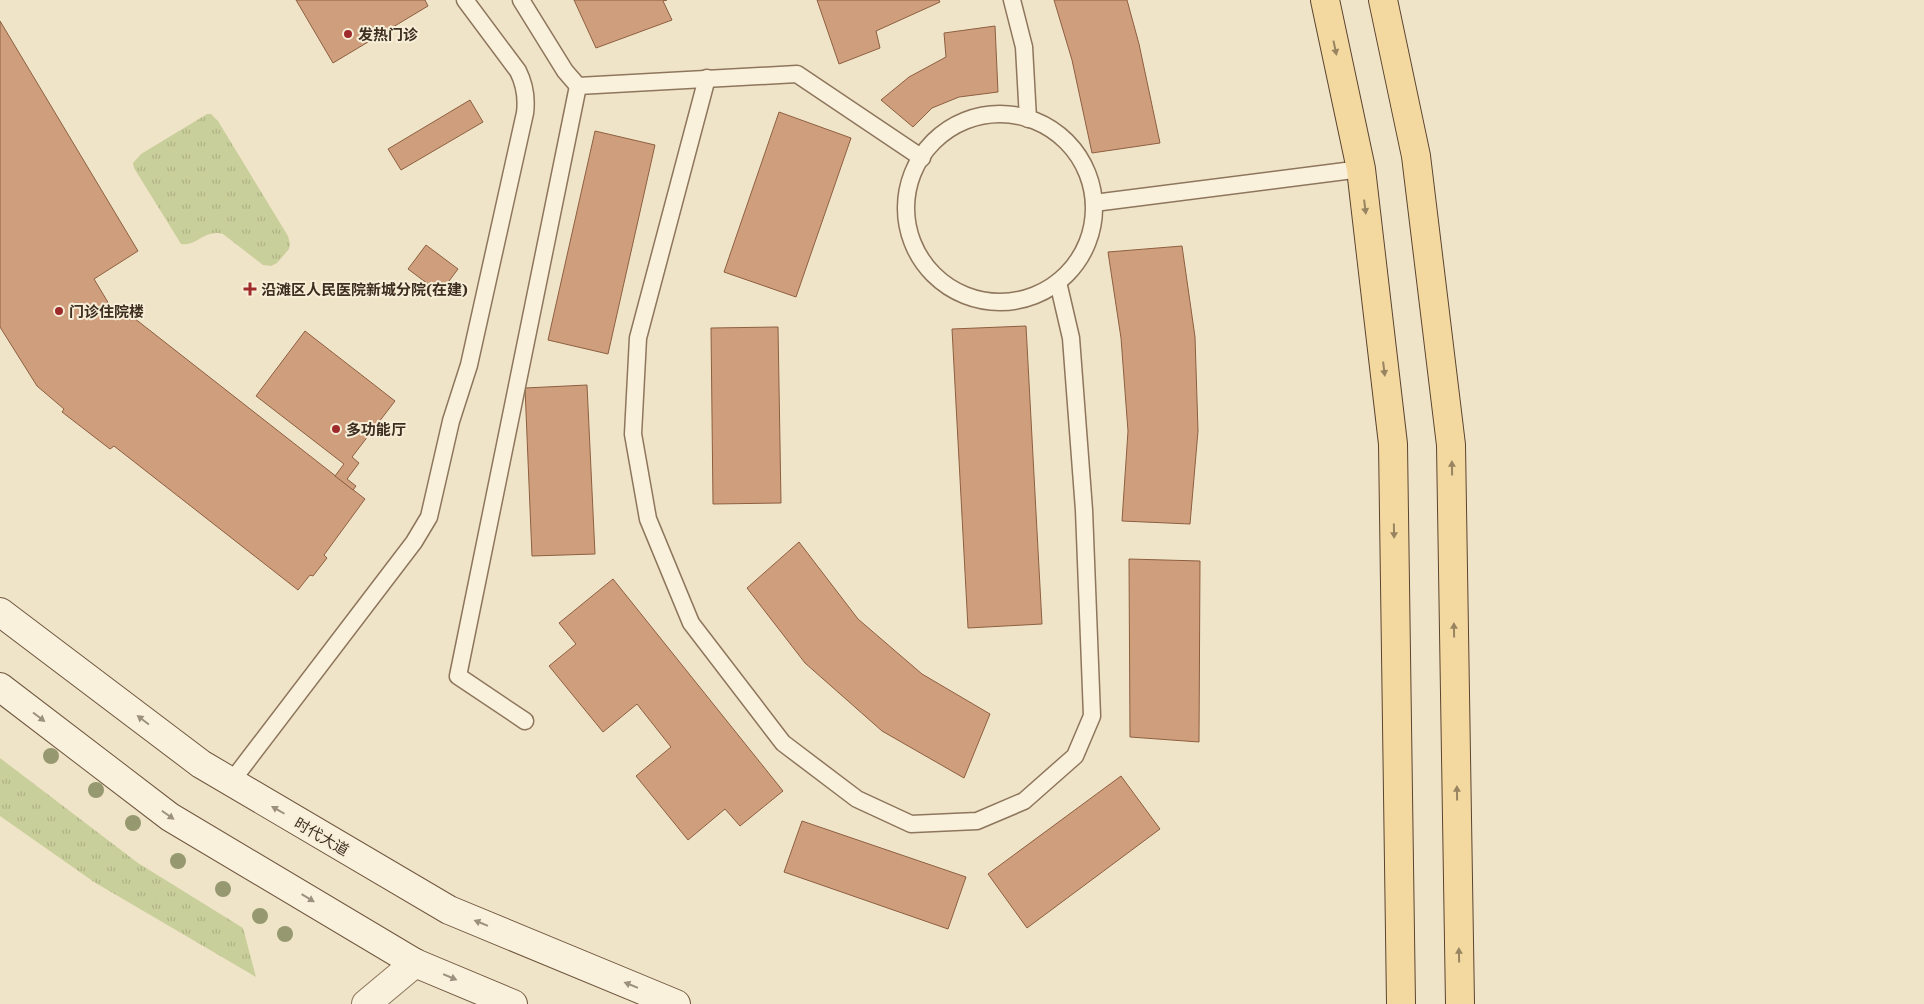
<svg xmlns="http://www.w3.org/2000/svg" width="1924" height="1004" font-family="'Noto Serif','Noto Sans SC',serif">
<defs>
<pattern id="grass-tufts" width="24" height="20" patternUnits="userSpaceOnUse" patternTransform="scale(1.25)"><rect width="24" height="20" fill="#c9cf9b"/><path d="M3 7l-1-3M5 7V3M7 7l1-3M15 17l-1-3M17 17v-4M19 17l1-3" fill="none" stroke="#aeb285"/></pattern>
</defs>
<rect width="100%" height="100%" fill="#f0e4c8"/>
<g fill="url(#grass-tufts)">
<path d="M207,114h4l7,7 70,115 2,8 -1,5 -12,14 -6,3 -8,-1 -40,-31c-19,-5 -26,13 -42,10l-47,-76 -1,-5 8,-9z"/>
<polygon points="0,758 138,863 243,928 256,977 94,882 0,816"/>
</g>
<g fill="#cf9f7d" stroke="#8d5f41">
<polygon points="296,0 425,0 428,6 333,63"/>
<polygon points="574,0 667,0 663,1 672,20 596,48"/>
<polygon points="817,0 939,0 940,2 876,31 880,48 839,64"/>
<polygon points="1054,0 1127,0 1139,44 1160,143 1092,153 1072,60"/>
<polygon points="0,21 138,251 94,279 109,304 131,320 134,318 365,499 324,555 327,558 313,576 310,575 298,590 114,446 110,449 62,412 64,409 37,386 0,327"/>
<polygon points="995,26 998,92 959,97 932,108 913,127 881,100 909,77 946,57 944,33"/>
<polygon points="470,100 483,122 401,170 388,149"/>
<polygon points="779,112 851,138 796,297 724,272"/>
<polygon points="595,131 655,145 608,354 548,340"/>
<polygon points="426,245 458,269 440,293 408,269"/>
<polygon points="1182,246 1195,337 1198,431 1190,524 1122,521 1128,431 1121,338 1108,252"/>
<polygon points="1026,326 1042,624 968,628 952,329"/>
<polygon points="778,327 781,503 713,504 711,328"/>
<polygon points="305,331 395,401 352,457 359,463 347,479 356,486 353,490 335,476 344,464 256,396"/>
<polygon points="587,385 595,554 532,556 525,388"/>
<polygon points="799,542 858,619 922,674 990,714 964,778 882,731 805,663 747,588"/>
<polygon points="1129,559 1200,561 1199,742 1130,737"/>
<polygon points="613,579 783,791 740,826 725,809 688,840 636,776 671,747 637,704 603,732 549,666 576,644 559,623"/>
<polygon points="1121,776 1160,829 1027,928 988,874"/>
<polygon points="802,821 966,877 948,929 784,872"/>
</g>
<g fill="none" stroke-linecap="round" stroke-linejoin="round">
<g stroke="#8d765c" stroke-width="19">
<g id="service">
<polyline points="521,0 565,71 578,86 797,74 922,158"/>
<polyline points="1012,0 1024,47 1028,119"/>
<polyline points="707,78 638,338 633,434 648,519 691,623 783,743 857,799 911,824 977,821 1024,801 1075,756 1092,716 1084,510 1071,338 1058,282"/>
<circle cx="1000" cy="208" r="94"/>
<polyline points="1094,203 1361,169"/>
<polyline points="525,721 458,676 578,86"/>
<path d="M231,782l183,-240 15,-25 22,-96 18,-56 56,-252c2,-16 0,-28 -7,-42l-53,-71"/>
</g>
</g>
<g stroke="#8d765c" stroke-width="30">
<polyline id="minor" points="366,1004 415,963"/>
</g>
<g stroke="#6f573f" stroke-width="30">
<g id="secondary">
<polyline points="0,612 201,764 449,910 676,1004"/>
<polyline points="0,687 170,817 415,963 513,1004"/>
</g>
</g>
<g stroke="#5b4430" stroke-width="30">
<g id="primary">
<polyline points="1325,0 1361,169 1393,444 1401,1004"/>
<polyline points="1383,0 1416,156 1451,445 1460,1004"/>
</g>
</g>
<use href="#service" stroke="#faf1dc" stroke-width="16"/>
<use href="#minor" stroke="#faf1dc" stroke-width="28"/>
<use href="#secondary" stroke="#faf1dc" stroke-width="28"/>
<use href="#primary" stroke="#f3d9a0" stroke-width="28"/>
</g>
<g fill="#96986f">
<circle cx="51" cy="756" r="8"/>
<circle cx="96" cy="790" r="8"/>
<circle cx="133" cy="823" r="8"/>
<circle cx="178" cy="861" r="8"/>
<circle cx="223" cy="889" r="8"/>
<circle cx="260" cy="916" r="8"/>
<circle cx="285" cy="934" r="8"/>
</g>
<defs><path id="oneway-solid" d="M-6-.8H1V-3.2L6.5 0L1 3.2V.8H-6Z" transform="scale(1.25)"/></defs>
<g fill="#988460">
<use href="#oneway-solid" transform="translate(1335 48) rotate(78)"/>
<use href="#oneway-solid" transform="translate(1365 207) rotate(83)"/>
<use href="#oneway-solid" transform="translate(1384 369) rotate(83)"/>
<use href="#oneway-solid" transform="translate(1452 468) rotate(-91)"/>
<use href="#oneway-solid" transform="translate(1394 531) rotate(89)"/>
<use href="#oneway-solid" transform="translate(1454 630) rotate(-91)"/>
<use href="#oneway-solid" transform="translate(1457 793) rotate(-91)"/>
<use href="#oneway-solid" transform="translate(1459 955) rotate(-91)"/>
</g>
<g fill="#9c907e">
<use href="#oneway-solid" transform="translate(39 717) rotate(37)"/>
<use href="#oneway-solid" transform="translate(143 720) rotate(-143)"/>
<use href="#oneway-solid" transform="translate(278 810) rotate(-150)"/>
<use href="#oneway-solid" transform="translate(168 815) rotate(35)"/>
<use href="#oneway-solid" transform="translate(308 898) rotate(31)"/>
<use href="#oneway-solid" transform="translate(481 923) rotate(-158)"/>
<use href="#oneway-solid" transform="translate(450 977) rotate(23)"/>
<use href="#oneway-solid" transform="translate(631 985) rotate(-158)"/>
</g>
<g fill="#9e2a2b" stroke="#f7eed8" stroke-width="2">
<circle cx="348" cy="34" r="5"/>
<path d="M247.5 281.5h5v5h5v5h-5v5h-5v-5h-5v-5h5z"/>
<circle cx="59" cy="311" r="5"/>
<circle cx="336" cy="429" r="5"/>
</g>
<g text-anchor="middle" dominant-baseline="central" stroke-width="4" stroke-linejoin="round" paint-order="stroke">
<g font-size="15" font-weight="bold" fill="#3d2e20" stroke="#f7eed8" text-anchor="start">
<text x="358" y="34">发热门诊</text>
<text x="261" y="289">沿滩区人民医院新城分院(在建)</text>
<text x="69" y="311">门诊住院楼</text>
<text x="346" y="429">多功能厅</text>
</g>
<g font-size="15" fill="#3d2e20" stroke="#f7eed8">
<text transform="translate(322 836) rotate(30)">时代大道</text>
</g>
</g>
</svg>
